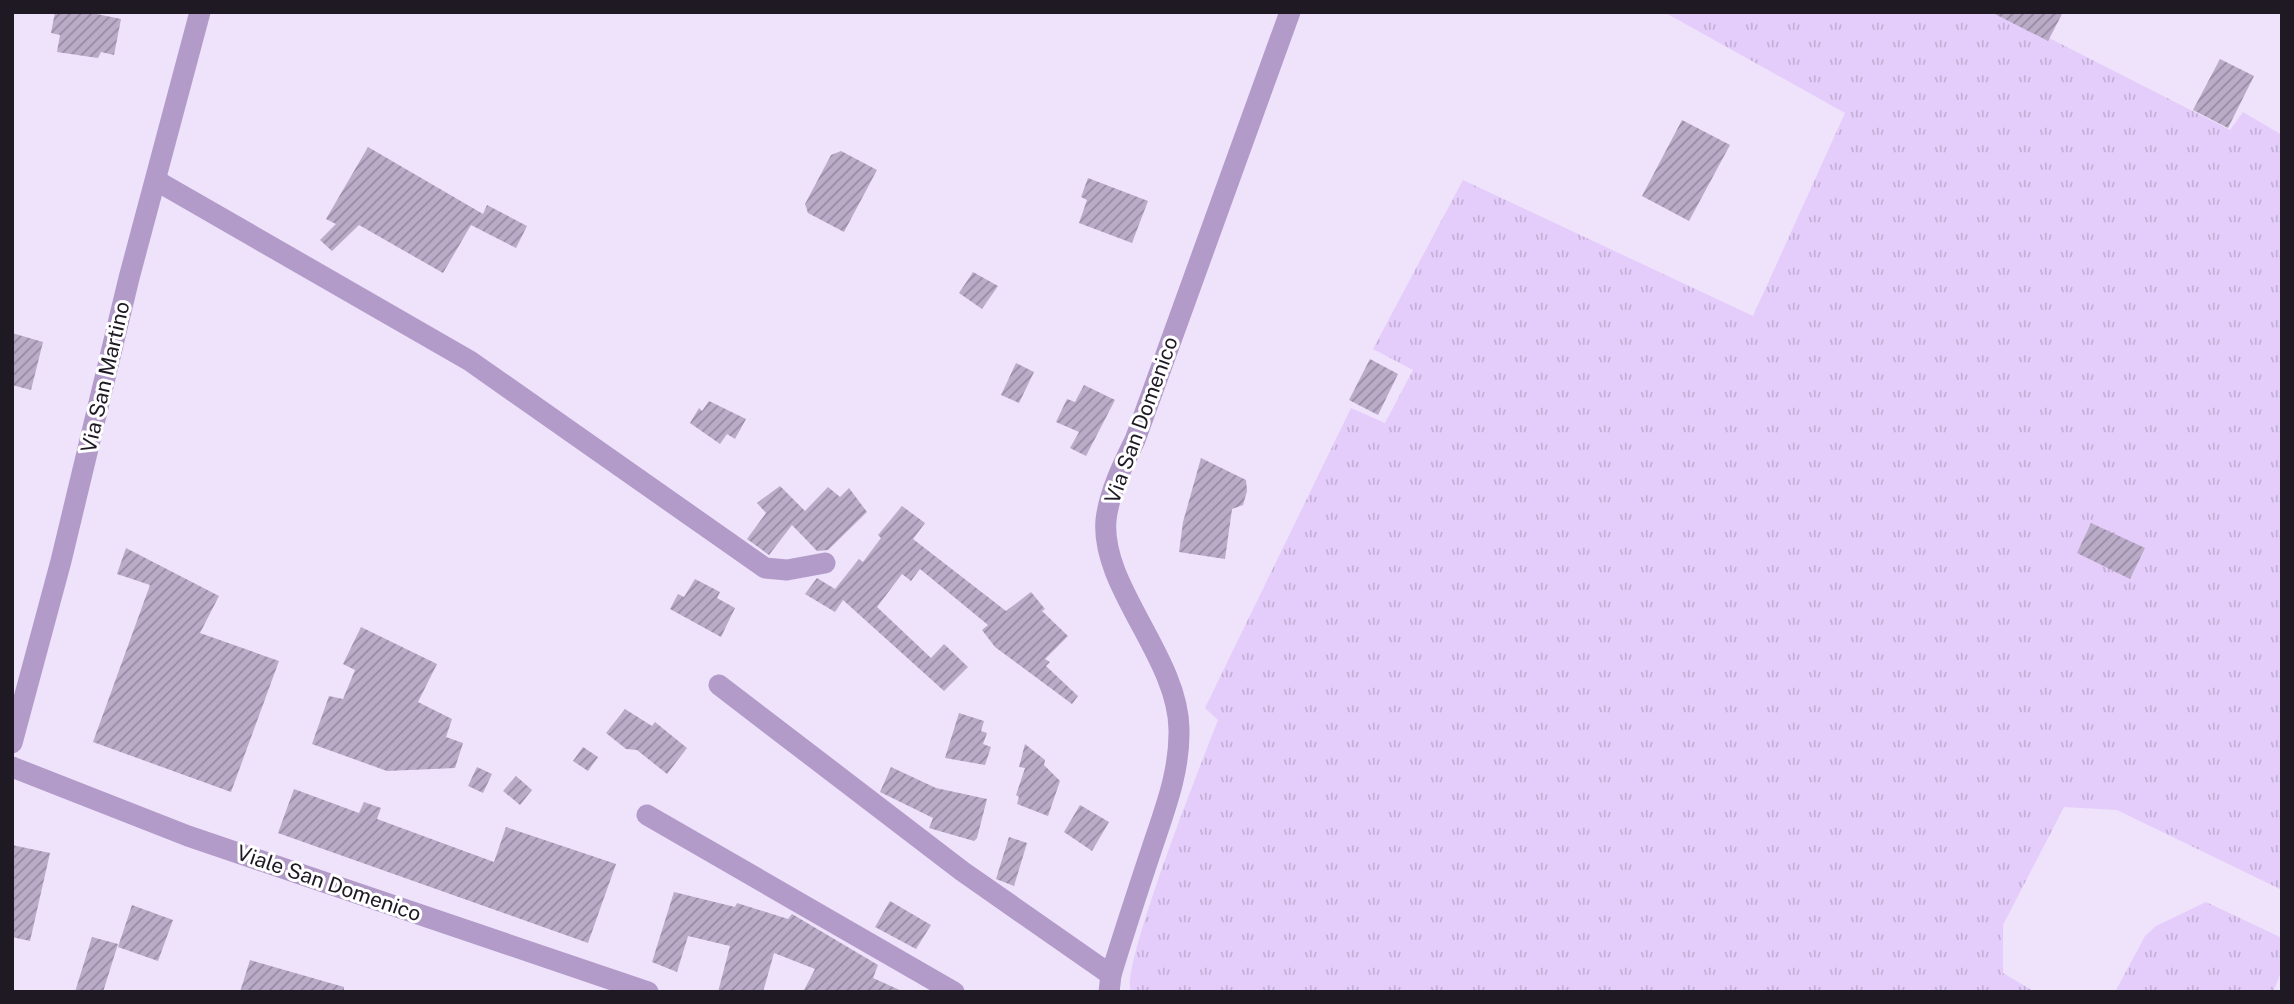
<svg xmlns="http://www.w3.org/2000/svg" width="2294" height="1004" font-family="'Public Sans',sans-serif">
<defs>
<pattern id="grass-tufts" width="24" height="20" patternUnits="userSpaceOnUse" patternTransform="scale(1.75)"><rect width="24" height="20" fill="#e5cdfb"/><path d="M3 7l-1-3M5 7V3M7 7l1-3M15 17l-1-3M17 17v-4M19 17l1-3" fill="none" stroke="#c4afd7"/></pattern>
<pattern id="building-hatch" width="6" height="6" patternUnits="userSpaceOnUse" patternTransform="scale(1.75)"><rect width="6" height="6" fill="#baabc8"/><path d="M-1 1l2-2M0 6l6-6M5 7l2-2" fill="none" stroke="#978aa2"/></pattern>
</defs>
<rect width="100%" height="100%" fill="#efe2fb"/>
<g fill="url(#grass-tufts)">
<path d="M1664,12h334l232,118 13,-18 39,23v755l-165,-80 -53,-3 -61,118v48l32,19h-904c-11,-26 72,-233 87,-272l-13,-12 146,-300 34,15 28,-53 -40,-21 90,-169 290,136 92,-203z"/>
<polygon points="2206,902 2282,938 2282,970 2273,992 2115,992 2145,936 2156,926"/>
</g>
<g fill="url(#building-hatch)">
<polygon points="55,12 87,12 121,19 114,55 101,52 98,58 57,52 60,35 51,33"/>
<polygon points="1991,12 2063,12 2048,41"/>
<polygon points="2220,59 2254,76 2228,128 2193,110"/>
<polygon points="1682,120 1730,145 1689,221 1642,196"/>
<polygon points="368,147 483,214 487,205 527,226 516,248 471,225 443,273 359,225 332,251 320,240 336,224 326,219"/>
<polygon points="841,151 877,170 844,232 808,213 805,204 831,155"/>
<polygon points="1088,178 1148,201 1132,243 1079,223 1087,200 1081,197"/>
<polygon points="973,272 998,286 982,309 959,293"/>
<polygon points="12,333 43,342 31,390 12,385"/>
<polygon points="1370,359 1398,374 1378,415 1349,400"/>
<polygon points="1016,363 1034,372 1019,403 1001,395"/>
<polygon points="1084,385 1115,400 1086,456 1070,448 1079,432 1056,422 1067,399 1075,402"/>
<polygon points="709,401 746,419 735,439 727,434 720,444 690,423 699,408 702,411"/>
<polygon points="1201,458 1246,480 1247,491 1243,505 1232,509 1225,559 1179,552 1183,522"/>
<polygon points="780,486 805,511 828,487 840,497 849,488 867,512 828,550 817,551 792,525 769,555 747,539 766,513 757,503"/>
<polygon points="902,506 925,523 913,539 1006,611 1031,592 1045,609 1042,611 1068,636 1045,659 1050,662 1046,666 1078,696 1072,704 995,647 982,630 988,625 920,569 911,581 902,574 877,607 931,658 944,644 968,667 944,691 843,600 835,612 805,594 817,578 835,589 859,559 863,562 881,538 878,535"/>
<polygon points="2091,523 2145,548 2130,579 2077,553"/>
<polygon points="126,548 219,596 200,633 279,661 231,792 93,742 150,585 117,574"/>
<polygon points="695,579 720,592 717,598 735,608 721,637 670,609 678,594 684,597"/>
<polygon points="361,627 437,664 418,702 452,719 446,737 463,743 455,768 387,771 312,744 329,696 343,699 355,670 343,664"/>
<polygon points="625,709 652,726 655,722 687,748 667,774 637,750 626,749 606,733"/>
<polygon points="959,713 984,721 981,731 987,733 983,744 991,747 985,765 945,758"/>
<polygon points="1025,744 1045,760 1044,765 1060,781 1048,816 1017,804 1019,797 1016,795 1025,768 1019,767"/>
<polygon points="583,747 598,757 588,771 573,761"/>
<polygon points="477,767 492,774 483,793 468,786"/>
<polygon points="891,767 936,788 987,799 977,838 974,841 929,828 933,818 880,792"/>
<polygon points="516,776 532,790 520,805 503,791"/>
<polygon points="294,789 359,813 364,802 381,808 377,819 494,862 506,827 616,864 588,943 278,833"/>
<polygon points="1080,805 1109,822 1092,851 1064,832"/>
<polygon points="1009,837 1027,843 1014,886 996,879"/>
<polygon points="12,845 50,853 30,941 12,937"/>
<polygon points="674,892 735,907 737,903 788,919 792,914 878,965 873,978 904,992 803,992 815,969 774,953 763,992 718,992 730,946 688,936 677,972 652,962"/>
<polygon points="890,901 931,925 916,949 875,927"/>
<polygon points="132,905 173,920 158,961 118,947"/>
<polygon points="92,937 118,944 103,992 75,992"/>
<polygon points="250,960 344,987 344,992 240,992"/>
</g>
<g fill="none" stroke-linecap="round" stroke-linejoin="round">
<g stroke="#b39bc9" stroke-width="21">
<polyline points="157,181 470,361 765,568 787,570 825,563"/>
<polyline points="719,685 962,871 1111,975"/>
<polyline points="12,743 61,561 129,278 200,12"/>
<polyline points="12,767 188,836 648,992"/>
<polyline points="647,815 954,992"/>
<path d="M1109,992l2,-17c13,-43 27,-85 41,-127 13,-39 28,-77 27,-119 -1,-72 -79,-143 -73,-209 3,-27 17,-56 29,-80l155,-428"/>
</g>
</g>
<g text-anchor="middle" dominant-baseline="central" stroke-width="6" stroke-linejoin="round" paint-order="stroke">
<g font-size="21" fill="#1f1924" stroke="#fff">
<text transform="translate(105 377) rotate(-77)">Via San Martino</text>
<text transform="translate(1141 420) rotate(-70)">Via San Domenico</text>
<text transform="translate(329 883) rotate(19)">Viale San Domenico</text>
</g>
</g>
<rect width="2294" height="1004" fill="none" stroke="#1f1924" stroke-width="28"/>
</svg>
